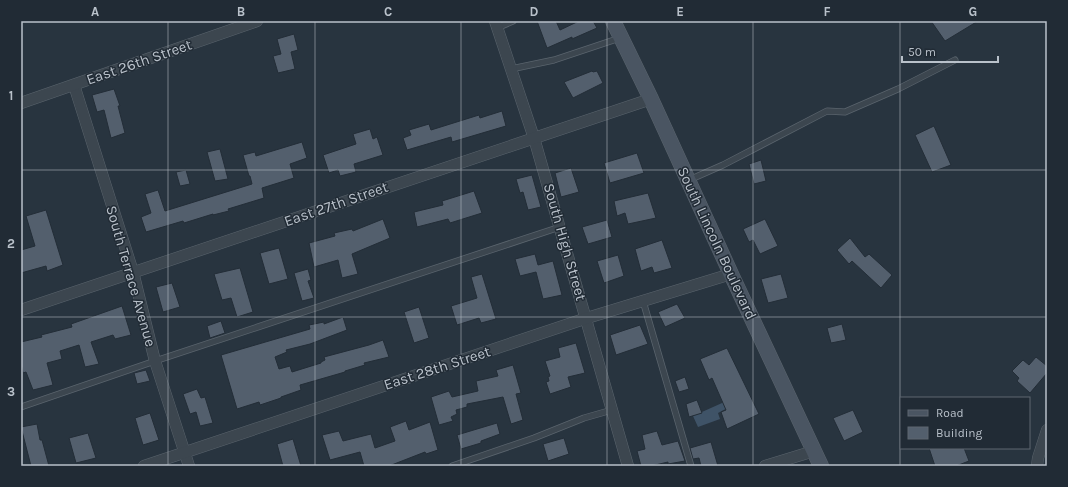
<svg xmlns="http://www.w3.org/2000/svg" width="1068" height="487" font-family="Karla,sans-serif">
<rect width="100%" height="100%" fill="#28343f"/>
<polygon fill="#3f5367" points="731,399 733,405 718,413 720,419 698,427 693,416"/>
<g fill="#535f6d" stroke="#232d37">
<polygon points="537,21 556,21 560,30 579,21 593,21 597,28 572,39 572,37 547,48"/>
<polygon points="931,21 978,21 945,41"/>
<polygon points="294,34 298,50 291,52 295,69 278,73 273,56 281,54 277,39"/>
<polygon points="592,71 593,72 597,71 603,83 573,98 564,82"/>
<polygon points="114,89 120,106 118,106 125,133 111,138 104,110 97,112 92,95"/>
<polygon points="502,111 506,126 452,142 451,137 407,150 403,138 411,135 409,130 429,124 431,130 479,115 480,118"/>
<polygon points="934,126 951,165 932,172 915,135"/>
<polygon points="370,129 373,139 377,137 383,155 354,164 356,172 340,176 338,170 329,173 323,155 356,144 353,134"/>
<polygon points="302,142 307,158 290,164 294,178 262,188 264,198 228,209 229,211 213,215 213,214 184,223 183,221 146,232 141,217 151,213 145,194 158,190 165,211 252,184 250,176 249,176 243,155 255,152 256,156"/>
<polygon points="220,149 228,179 215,181 207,152"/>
<polygon points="637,153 644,173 610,183 604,163"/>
<polygon points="761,160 766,181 754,184 749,164"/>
<polygon points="571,168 579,192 561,197 555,173"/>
<polygon points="186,170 190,184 180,186 176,172"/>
<polygon points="532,175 541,207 528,210 523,192 520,193 516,179"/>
<polygon points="474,191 482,213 450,223 448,219 417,227 414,212 443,205 442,201"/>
<polygon points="648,193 656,218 628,224 625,213 617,216 614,201"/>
<polygon points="46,210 63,265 47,271 46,266 21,273 21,250 35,246 26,216"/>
<polygon points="383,219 390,238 352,254 358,274 342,278 338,260 314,267 309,243 335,236 334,233 352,229 353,231"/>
<polygon points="765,219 778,246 760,254 753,240 749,242 743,229"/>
<polygon points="607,220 612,237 588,244 582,227"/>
<polygon points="850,238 865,257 869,254 892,275 881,288 852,261 849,264 837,250"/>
<polygon points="662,240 672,268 654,273 652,267 641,271 635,249"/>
<polygon points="279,248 288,279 269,284 260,253"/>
<polygon points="535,254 538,265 553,261 562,295 543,299 536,272 520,276 515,259"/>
<polygon points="618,255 624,276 604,283 597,261"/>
<polygon points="240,268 253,312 237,317 231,298 222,300 214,274"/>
<polygon points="308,269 311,280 308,281 314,298 302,301 294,273"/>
<polygon points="482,274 496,319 481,323 479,318 457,325 451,306 477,298 471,277"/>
<polygon points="781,274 788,298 768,303 761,279"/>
<polygon points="172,283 180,307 163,312 156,287"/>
<polygon points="677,304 685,318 665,327 658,312"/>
<polygon points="122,306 131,335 115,339 113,335 91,342 99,364 85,367 79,345 60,351 62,359 47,363 53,385 33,390 26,372 23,373 21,364 21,342 42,337 41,335 72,327 71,324"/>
<polygon points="419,307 429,338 414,343 404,312"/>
<polygon points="343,317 347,330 310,344 286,350 287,352 275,357 279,369 290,366 292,372 321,363 321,362 325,360 324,357 369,345 383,340 389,357 364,363 365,365 345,371 345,372 300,385 301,390 281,397 281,398 260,405 259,402 237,409 221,355 310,329 309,325 324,322 324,324"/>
<polygon points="221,321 225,333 210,338 207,326"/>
<polygon points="842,324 846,340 831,343 827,328"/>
<polygon points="640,325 648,344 616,355 610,335"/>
<polygon points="576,343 585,373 568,377 571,387 550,394 546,382 549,381 548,377 550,376 545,361 560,357 558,348"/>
<polygon points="727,348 759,414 727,429 721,412 726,410 712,378 709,380 700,359"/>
<polygon points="1036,357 1047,366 1047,373 1030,393 1017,381 1019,378 1012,371 1023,360 1029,365"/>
<polygon points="513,365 521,393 516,394 523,420 511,424 503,397 467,404 467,407 456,410 457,414 451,417 453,421 439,425 431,397 449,391 452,397 478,391 476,381 498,376 496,370"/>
<polygon points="146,370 150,381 137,384 134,373"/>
<polygon points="685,377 689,389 679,392 675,381"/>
<polygon points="197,389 201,398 205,397 213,423 200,426 196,412 190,414 183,394"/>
<polygon points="697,400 702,413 689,417 686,404"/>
<polygon points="853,410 863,432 844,441 833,418"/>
<polygon points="150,413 159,440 143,445 135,418"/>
<polygon points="406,421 409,430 430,422 438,450 426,454 425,452 389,466 364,466 360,452 330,460 322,435 339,431 343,441 371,434 375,448 395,441 390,427"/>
<polygon points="497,423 500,434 481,441 481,443 461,449 457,435"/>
<polygon points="37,424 40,440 42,440 49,466 31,466 21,427"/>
<polygon points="657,431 662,445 678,441 685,461 668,464 668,462 651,466 641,466 637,451 645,449 642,435"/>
<polygon points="88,433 96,458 76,463 69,438"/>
<polygon points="564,438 569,454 548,461 543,444"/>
<polygon points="293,439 301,466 283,466 277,444"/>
<polygon points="711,442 718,466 701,466 699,458 693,459 690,448"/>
<polygon points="929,448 964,448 969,461 956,466 935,466"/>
</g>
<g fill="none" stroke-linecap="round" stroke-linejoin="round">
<g stroke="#5a646d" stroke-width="7">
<g id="lane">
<polyline points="497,28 513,21"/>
<polyline points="511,69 554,60 620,38"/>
<polyline points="689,180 723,165 827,111 845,112 898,89 955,60"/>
<polyline points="643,301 691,466"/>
<polyline points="21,407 155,361 560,227"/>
<polyline points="452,466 534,438 584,418 612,410"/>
</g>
</g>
<g stroke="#5a646d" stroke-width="12">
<g id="street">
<polyline points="495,21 534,138 628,466"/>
<polyline points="74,85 133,272 155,361 189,466"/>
<polyline points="21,103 257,21"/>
<polyline points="21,310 651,99"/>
<polyline points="144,466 587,318 731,274"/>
<polyline points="765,466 814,451"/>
<polyline points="1037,466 1038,458 1047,430"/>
</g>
</g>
<g stroke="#5a646d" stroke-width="16">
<polyline id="secondary" points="613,21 651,99 731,274 821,466"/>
</g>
<use href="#lane" stroke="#3c464f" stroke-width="5.5"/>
<use href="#street" stroke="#3c464f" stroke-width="11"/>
<use href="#secondary" stroke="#4a5562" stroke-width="15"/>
</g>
<path fill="none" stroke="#b9c1ca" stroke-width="1" stroke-opacity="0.55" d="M168,21v445M315,21v445M461,21v445M607,21v445M753,21v445M900,21v445M21,170h1026M21,317h1026"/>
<g text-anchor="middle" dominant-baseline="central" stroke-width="3" stroke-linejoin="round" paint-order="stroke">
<g font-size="15" fill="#b9c1ca" stroke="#212b35">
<text transform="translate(139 62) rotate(-19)">East 26th Street</text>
<text transform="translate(336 204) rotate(-19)">East 27th Street</text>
<text transform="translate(565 242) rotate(74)">South High Street</text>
<text transform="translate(717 243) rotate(65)">South Lincoln Boulevard</text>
<text transform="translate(131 276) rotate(74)">South Terrace Avenue</text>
<text transform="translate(437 368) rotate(-18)">East 28th Street</text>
</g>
</g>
<rect width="1068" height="487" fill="none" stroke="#212b35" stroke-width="44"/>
<rect x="900" y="397" width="130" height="52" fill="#212b35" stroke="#5e6771"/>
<rect x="908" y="410" width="20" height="6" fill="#4a5562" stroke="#5e6771"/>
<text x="936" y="417" font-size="12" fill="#b9c1ca">Road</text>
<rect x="908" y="427" width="20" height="12" fill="#535f6d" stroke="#5e6771"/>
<text x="936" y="437" font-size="12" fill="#b9c1ca">Building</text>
<path d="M902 56v6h96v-6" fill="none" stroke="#b9c1ca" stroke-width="2"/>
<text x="908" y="56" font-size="12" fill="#b9c1ca" stroke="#212b35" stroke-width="3" paint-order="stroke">50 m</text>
<rect x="22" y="22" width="1024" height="443" fill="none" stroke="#b9c1ca" stroke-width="1.5"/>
<g font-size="13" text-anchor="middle" font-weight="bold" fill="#b9c1ca">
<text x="95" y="16">A</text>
<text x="241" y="16">B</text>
<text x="388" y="16">C</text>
<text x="534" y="16">D</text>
<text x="680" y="16">E</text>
<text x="827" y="16">F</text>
<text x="973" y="16">G</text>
<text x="11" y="100">1</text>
<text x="11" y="248">2</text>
<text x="11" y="396">3</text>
</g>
</svg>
